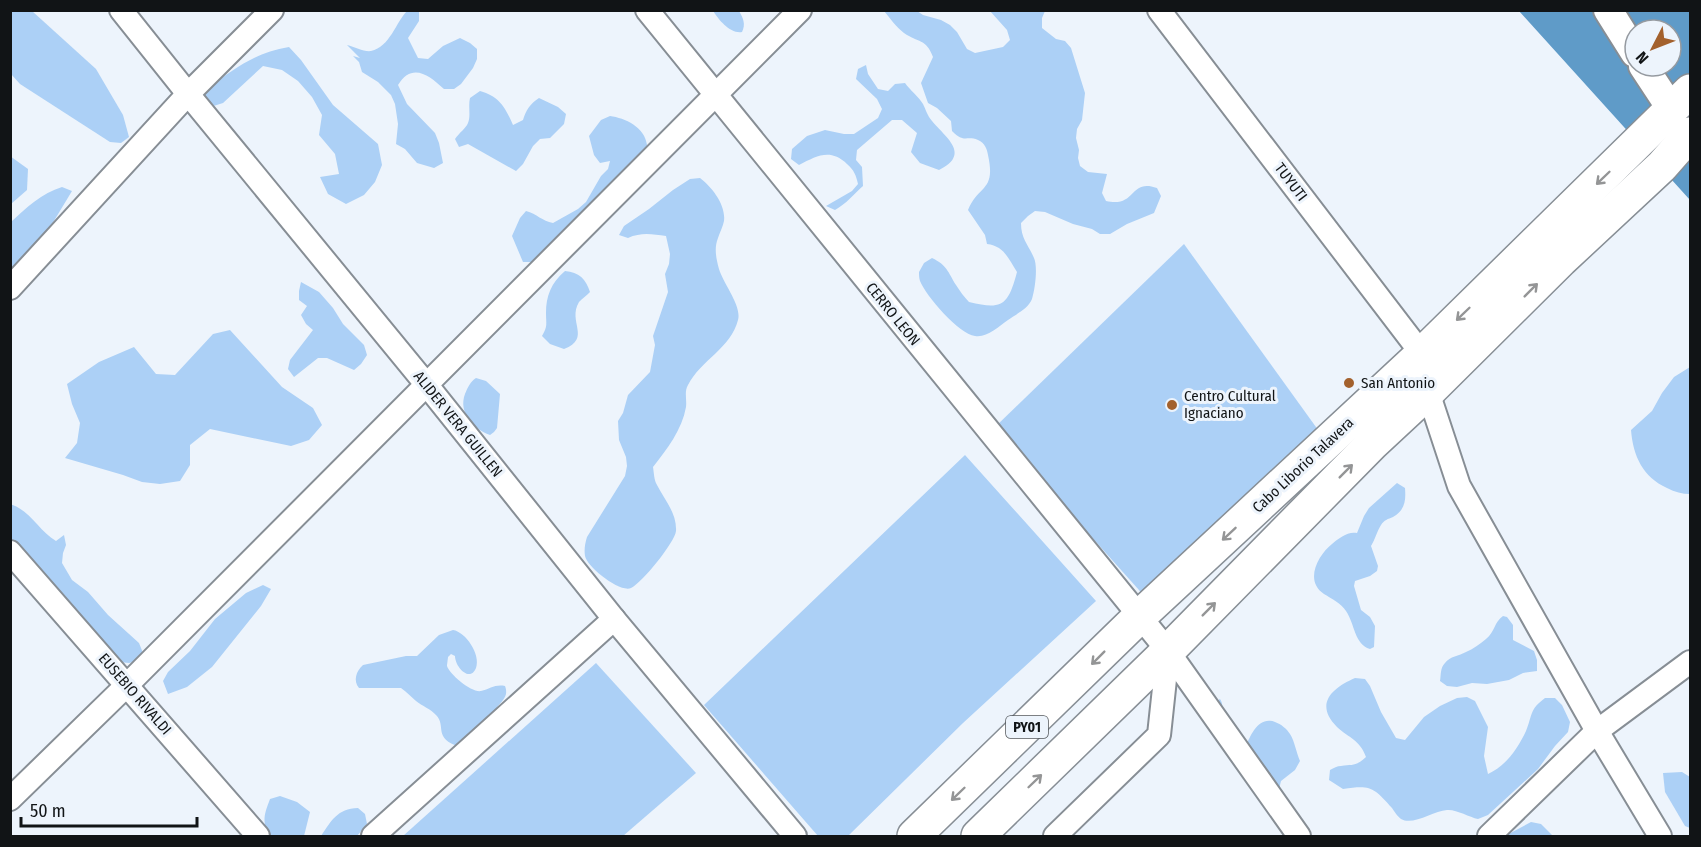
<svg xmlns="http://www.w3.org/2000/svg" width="1701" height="847" font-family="'Fira Sans Condensed',sans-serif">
<rect width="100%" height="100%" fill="#edf4fc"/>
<g fill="#acd0f6">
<path d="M416,10l3,1v10l-11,17 10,20 10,1 15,-13 17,-8 10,5 7,6v10l-4,9 -12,16 -7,5h-10c-15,-14 -32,-27 -46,-4l9,19 28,29 4,10 4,20 -9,5 -17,-5 -12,-14 -9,-5 2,-20 -3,-20 -4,-9 -13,-13 -16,-10 -3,-10 -6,-6 7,2 -13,-13c8,2 17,7 24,6 19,-4 25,-29 36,-40z"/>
<polygon points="10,11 32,11 96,69 123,115 129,137 121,143 110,142 20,84 11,74"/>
<path d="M713,11h26c4,7 7,13 3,21 -12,2 -23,-12 -29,-21z"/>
<path d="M884,11h33l6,4 18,5 9,5 7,7 10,17 8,4 28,-6 7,-7 -3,-10 -17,-19h55l-3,7v10l14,11 9,2 6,7 14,45 -3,27 -5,9 -1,9 3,12 -1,8 2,8 8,6 19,2 -5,19 4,8c31,7 23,-23 51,-13l4,8 -7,17 -27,11 -17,10h-10l-8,-5 -19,-5 -28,-12 -10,-1 -7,5 -7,7c0,16 7,21 13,35 4,9 1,31 -2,41 -4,10 -16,15 -24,21 -10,7 -21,18 -33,16 -16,-2 -49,-40 -55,-55 -1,-3 -1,-6 -1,-9l5,-9 8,-5c15,7 16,14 24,27 4,6 8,12 13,17 33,8 39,4 48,-30 -9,-14 -13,-26 -30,-28l-2,-9 -17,-25c11,-26 28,-18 20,-55 -1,-6 -3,-12 -10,-15 -12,-5 -13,4 -26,-9l-1,-10 -14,-13 -9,-5 -7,-20 12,-26c-7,-19 -15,-14 -29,-24 -8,-6 -14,-15 -20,-22z"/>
<path d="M289,47l12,13 32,45 45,39 4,21 -7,17 -11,13 -18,9 -18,-10 -8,-17 19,-3 -4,-20 -16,-19 3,-20 -10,-18 -14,-16 -16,-11 -19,-4 -40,37 -19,6 2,-20c29,-20 47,-36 83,-42z"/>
<path d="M866,65l2,9 10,15 10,2 7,-7 10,-1c5,7 14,14 18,21 3,6 4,11 9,17 13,16 40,33 7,49l-19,-7 -9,-11 6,-19 -15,-13h-10l-35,30 -1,10 6,7 1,19c-9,8 -17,18 -28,24l-9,-4 26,-15 6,-7c-2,-9 -4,-14 -11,-20 -17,-16 -30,-8 -48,1l-8,-6 1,-10 15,-13 18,-6 19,4h10l24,-16 4,-9 -5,-10 -21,-20 2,-10z"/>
<path d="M480,91c20,6 25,16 33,34l10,-5c3,-10 7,-16 16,-22l19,9 8,7 -2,10 -14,14 -10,1 -7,7 -10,18 -7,7 -48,-27 -9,3 -4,-8c4,-6 11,-11 13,-16 3,-7 0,-17 2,-25z"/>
<path d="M610,116c15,2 35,11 37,29 1,3 -1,7 -1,10l-113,107h-10l-11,-26 8,-18 6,-7c11,3 16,10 27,12l25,-14 8,-7 15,-26 7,-7 2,-8 -10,2 -6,-8 -5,-19 12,-16z"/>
<polygon points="10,156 28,169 27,190 11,204"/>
<path d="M700,178c12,9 26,27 24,43 -1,5 -4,11 -6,17 -4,10 -2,20 1,31 4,14 23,37 19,51 -7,28 -37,40 -50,65 -4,7 -1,14 -2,22 -4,23 -19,42 -33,60 1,6 1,13 4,18 7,14 20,28 19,46 -1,11 -34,52 -45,57 -11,5 -44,-21 -46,-32 -1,-6 0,-13 2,-19l38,-61 2,-10 -1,-9 -7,-17 -1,-19 5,-8 5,-18 22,-23 5,-27 -2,-9 15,-44 -3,-18 4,-10 1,-10 -4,-18c-14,-2 -25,-4 -38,2l-9,-3 5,-9 25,-17 24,-19 17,-11z"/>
<path d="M62,187l10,4 -29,48 -32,34v-51c15,-14 31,-29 51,-35z"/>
<polygon points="1184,244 1321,434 1147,599 994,428"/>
<path d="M565,271c14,1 21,8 25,21 -3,3 -8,7 -11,10 -12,20 13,36 -15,47l-14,-5 -8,-8c6,-10 4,-12 4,-23 0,-17 5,-30 19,-42z"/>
<polygon points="301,282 319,292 333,308 343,324 364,345 367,355 361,364 354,370 327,358 318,358 294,377 288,369 290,360 313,330 306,324 301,315 307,306 299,300 299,291"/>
<polygon points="230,330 282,387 313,408 322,425 309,440 291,446 210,429 190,445 190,465 180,481 160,484 142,482 123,475 65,458 77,443 80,423 72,404 67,384 99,362 134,347 156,374 175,375 213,334"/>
<path d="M1690,367v127c-8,0 -15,-2 -23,-6 -24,-11 -34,-32 -36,-58l21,-19 10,-18 12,-16z"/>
<path d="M476,378l10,3 14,13 -3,34 -3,4 -4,3c-17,-6 -32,-23 -25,-41 3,-7 5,-12 11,-16z"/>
<polygon points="965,455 1096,601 963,723 848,836 818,836 704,705"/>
<path d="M1397,483l8,5c1,13 0,22 -12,29 -5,2 -9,3 -12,8 -4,6 -6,15 -10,21l7,20 -1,5 -7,5 -15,5 -1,5 7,24 9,7 5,9 -1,21 -4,2c-16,-5 -15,-25 -24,-38 -5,-8 -14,-12 -22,-17 -20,-13 -6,-39 8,-50 7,-6 16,-13 25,-11l7,-17 5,-8z"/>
<path d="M10,504c20,6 29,27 46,37l8,-6 2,10 -3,8 -1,10 10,17 16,12 20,23 31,28 4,10 -5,8 -9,2 -10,-1 -55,-66 -22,-18 -2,-11 -14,-13 -15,-11z"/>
<polygon points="263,585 271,589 261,606 212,667 187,687 168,694 163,681 168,672 190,651 215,619 246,593"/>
<path d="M1503,616l4,1 6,8v15l21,11 3,9v11l-14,2 -14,7 -22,4 -15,-1 -15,4 -10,-1 -7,-5c1,-6 0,-13 5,-18 5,-7 14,-7 21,-11 7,-3 14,-8 20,-13 9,-7 8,-17 17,-23z"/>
<path d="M453,630c13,2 28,25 23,38 -6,15 -21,-1 -21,-12l-4,-2 -3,3c0,1 -1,8 -1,9 3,9 25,27 34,25 9,-2 14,-7 24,-5 5,13 -7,16 -11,27l-34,34c-28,-9 -13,-21 -24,-32 -5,-6 -14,-9 -20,-14 -5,-4 -9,-9 -15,-13h-42c-6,-7 -3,-17 4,-23l43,-9h11l22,-21z"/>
<polygon points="596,663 696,773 623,836 403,836"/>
<path d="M1355,678l10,1 5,7 11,26 15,26 9,2 19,-23 16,-11 17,-8 10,-1 8,4 13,26 -4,29 4,18c18,-8 30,-26 38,-43 7,-17 3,-21 19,-33h10l7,7 8,17 -2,10 -13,14 -17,23 -50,46 -10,4c-9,-2 -22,-10 -31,-9 -14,1 -34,16 -46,9 -3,-2 -7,-8 -9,-11 -19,-21 -21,-23 -49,-19l-14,-9 1,-10c4,-2 7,-4 11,-4 12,-2 14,1 25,-9 -6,-17 -17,-19 -29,-30 -23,-23 -5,-39 18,-49z"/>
<path d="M1220,699c5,8 0,11 1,19l25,28c5,-12 13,-30 29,-24 6,2 12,7 15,12 5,8 6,18 10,27l-5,9 -14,11c-2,8 -2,13 -9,16l-3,-3 -23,-39 -3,-4 -14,-5 -11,-15 -9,-17v-5l2,-4z"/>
<polygon points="1682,772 1690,777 1690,828 1685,826 1665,792 1663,773"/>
<path d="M280,796l17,6 13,10 -6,24h-35c-7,-16 -5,-21 1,-37z"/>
<path d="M358,808l7,6 2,10 -10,12h-36c11,-16 16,-27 37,-28z"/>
<polygon points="1531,822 1541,824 1553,836 1505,836"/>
</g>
<path fill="#5f9bc8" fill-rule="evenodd" d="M1519,11h171v189zM1635,30h36v36h-36z"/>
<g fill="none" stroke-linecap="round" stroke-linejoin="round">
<g stroke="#878e95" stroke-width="26">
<g id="minor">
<polyline points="121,10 188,94 426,384 614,619 795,836"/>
<polyline points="647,10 1168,651 1299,836"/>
<polyline points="1159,10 1422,354"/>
<polyline points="10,288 188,94 272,10"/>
<polyline points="1428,392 1459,486 1597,731 1660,836"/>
<polyline points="10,552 258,836"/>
<polyline points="10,799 127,685 800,10"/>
<polyline points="373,836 614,619"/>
<polyline points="1055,836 1159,735 1168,651"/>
<polyline points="1489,836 1597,731 1690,662"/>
</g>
</g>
<g stroke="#878e95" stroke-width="32">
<g id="tertiary">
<polyline points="1608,10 1635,53"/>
<polyline points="1643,66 1672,110"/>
</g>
</g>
<g stroke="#878e95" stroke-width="36">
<g id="trunk">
<polyline points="914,836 1139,617 1422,354 1690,91"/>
<polyline points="978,836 1168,651 1372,444 1428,392 1561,260 1662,166 1690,134"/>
</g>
</g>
<use href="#minor" stroke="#fff" stroke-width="22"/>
<use href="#tertiary" stroke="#fff" stroke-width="28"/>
<use href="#trunk" stroke="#fff" stroke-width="33"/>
</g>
<defs><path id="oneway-shaft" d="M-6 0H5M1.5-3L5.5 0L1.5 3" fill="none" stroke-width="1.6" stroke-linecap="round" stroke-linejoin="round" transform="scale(1.5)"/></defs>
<g stroke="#949596">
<use href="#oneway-shaft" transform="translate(1603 178) rotate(136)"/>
<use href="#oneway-shaft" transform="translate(1531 290) rotate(-45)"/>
<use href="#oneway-shaft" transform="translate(1463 314) rotate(136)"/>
<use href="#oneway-shaft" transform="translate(1346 471) rotate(-45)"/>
<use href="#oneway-shaft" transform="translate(1229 534) rotate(137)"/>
<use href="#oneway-shaft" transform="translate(1209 609) rotate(-45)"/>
<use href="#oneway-shaft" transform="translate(1098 658) rotate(135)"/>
<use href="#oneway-shaft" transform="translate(1035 781) rotate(-44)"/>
<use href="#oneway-shaft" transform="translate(958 794) rotate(136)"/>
</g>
<g fill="#a3612d" stroke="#edf4fc" stroke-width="2">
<circle cx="1349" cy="383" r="6"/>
<circle cx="1172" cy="405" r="6"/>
</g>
<g text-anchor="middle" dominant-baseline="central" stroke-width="6" stroke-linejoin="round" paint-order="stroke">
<rect fill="#edf4fc" stroke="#53575b" stroke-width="1.5" x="1006" y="716" width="42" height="22" rx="4.5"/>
<g font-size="14" font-weight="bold" fill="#111416">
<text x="1027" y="727">PY01</text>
</g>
<g font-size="15" fill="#111416" stroke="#edf4fc">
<text transform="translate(1291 182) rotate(53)">TUYUTI</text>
<text transform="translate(893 314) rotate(51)">CERRO LEON</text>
<text transform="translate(458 424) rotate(51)">ALIDER VERA GUILLEN</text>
<text transform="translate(1303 465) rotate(-43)">Cabo Liborio Talavera</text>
<text transform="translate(135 694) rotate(49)">EUSEBIO RIVALDI</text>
</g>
<g font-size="15" fill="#111416" stroke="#edf4fc" text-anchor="start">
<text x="1361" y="383">San Antonio</text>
<text x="1184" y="396">Centro Cultural<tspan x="1184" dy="17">Ignaciano</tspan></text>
</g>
</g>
<rect width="1701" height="847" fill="none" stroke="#111416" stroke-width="24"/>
<g transform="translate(1653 48) rotate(228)"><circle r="28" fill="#edf4fc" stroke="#959aa0" stroke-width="1.5"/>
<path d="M0-4.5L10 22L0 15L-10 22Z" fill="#a3612d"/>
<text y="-9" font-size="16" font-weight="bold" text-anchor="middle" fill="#111416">N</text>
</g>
<path d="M21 817v9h176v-9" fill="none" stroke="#111416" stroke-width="3"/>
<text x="30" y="817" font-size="18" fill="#111416" stroke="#edf4fc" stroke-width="4.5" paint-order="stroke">50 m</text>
</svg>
